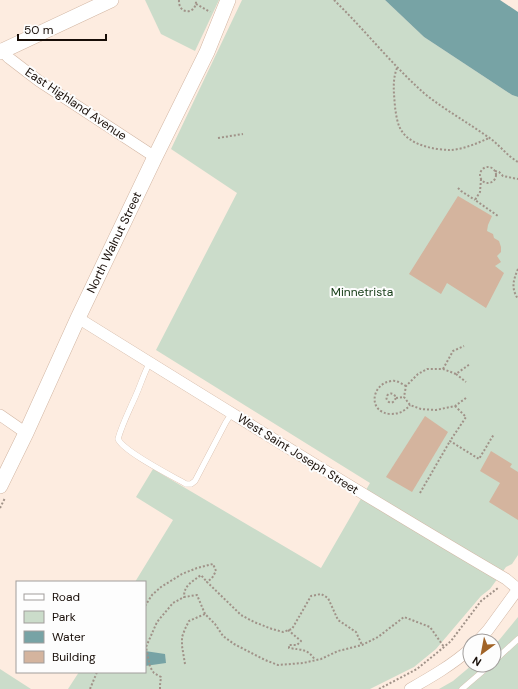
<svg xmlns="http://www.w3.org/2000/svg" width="518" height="689" font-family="'DM Sans',sans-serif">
<rect width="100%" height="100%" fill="#fdece0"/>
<g fill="#cbdcca">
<polygon points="145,0 219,0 195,51 161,34"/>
<polygon points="242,0 385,0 424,37 512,95 518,97 518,555 512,564 506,567 490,589 481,596 436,649 414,667 370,689 68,689 79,672 145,672 145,582 135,582 173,520 136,497 153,469 321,568 370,483 156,350 237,193 171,149"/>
<polygon points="518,617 518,689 439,689 453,681 472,665 494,665 494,645 500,639"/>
<polygon points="0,669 31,689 0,689"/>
</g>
<g fill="#77a3a5">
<polygon points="385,0 500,0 518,12 518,97 512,95 424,37"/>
<polygon points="145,651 165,654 166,663 145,666"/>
</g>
<g fill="#d4b49e">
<polygon points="458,196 492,216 488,225 487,231 493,234 494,238 499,241 501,247 501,252 497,256 501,262 495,266 504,273 486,308 447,283 441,294 409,274"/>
<polygon points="425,416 448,432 412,492 386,477"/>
<polygon points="491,451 512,464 510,467 518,472 518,520 489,502 500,483 480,471"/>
</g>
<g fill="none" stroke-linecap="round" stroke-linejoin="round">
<g stroke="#d2b6a3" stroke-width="6">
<g id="service">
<path d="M150,362c-6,11 -9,22 -14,33 -6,14 -14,29 -18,44 6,13 54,37 68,45h5l4,-3 31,-59 6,-9"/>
<polyline points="494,661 518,639"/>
<polyline points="462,689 490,665"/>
</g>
</g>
<g stroke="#d2b6a3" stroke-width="12">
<g id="minor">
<polyline points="0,49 9,58 39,81 155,157"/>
<path d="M78,318c142,88 284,177 428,261l12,10"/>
<polyline points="0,415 26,433"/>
<polyline points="478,641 488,630 518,589"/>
<path d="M410,689c21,-12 42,-24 60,-40"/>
</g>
</g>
<g stroke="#d2b6a3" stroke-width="16">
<g id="secondary">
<polyline points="0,52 111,0"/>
<path id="s1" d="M0,486l26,-53 52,-115 77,-161 52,-105 21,-52"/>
</g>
</g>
<g stroke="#a09288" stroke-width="2" stroke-dasharray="2 2" stroke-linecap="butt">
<path d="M179,0c-1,15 18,15 17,0"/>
<path d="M334,0c31,30 58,65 91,94 20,16 42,28 63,43 11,7 19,19 30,25"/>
<polyline points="196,4 210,12"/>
<path d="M397,68c-5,13 -3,25 -2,39 1,7 2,15 5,21 8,17 34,22 51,22 13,-1 27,-7 38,-12"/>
<polyline points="218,138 243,134"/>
<circle cx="488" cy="175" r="8"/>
<polyline points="495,171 499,172 503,176 518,179"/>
<polyline points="481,179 480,192 475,200 498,216"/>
<polyline points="458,188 461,191 475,200"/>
<path d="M518,269c-5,12 -7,19 0,30"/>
<polyline points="443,369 453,351 464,346"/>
<polyline points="456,374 466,382"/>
<path d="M406,386c-4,-2 -9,-6 -14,-5 -21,2 -25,32 -1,33 8,0 14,-3 19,-9"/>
<circle cx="391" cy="398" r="4.5"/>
<polyline points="396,398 404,397"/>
<polyline points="466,398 455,406 436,410 421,409 410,405 404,397 406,386 418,374 427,369 443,369 456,374 470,364"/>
<polyline points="455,406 466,417 450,441 479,459 494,434"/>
<polyline points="420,493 450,441"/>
<polyline points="0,508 5,498"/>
<polyline points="145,606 152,595 161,587 182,574 197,568 213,564 216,571 212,578 207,582 241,615 254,622 272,629 283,632 292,629 311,596 321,594 328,598 338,620 356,632 362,645"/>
<path d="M205,614l-8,-19 -13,2c0,-12 8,-15 17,-22l6,7"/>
<path d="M288,630l13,11 -4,4h-8v3c13,2 19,1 26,12"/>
<polyline points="185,664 182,646 182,637 185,629 189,621 205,614 215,624 223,636 234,644 265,660 278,665 303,663 321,659 338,651 362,645 378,637 404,617 430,627 444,647"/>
<polyline points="90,689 97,672"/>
<polyline points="160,689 160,685 161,677 154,673 150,667 146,647 157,622 173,603 184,597"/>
<polyline points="379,689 417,669 444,647 451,641 481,601 498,588"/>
</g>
<use href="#service" stroke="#fff" stroke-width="5.5"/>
<use href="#minor" stroke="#fff" stroke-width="11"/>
<use href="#secondary" stroke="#fff" stroke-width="15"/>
</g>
<g text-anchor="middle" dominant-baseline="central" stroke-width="4" stroke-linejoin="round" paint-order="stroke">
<g font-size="12" fill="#170d07" stroke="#fdfdfd">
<text transform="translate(76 104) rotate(34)">East Highland Avenue</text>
<text stroke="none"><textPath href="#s1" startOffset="269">North Walnut Street</textPath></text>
<text transform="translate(298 454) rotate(32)">West Saint Joseph Street</text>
</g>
<g font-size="12" fill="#153c16" stroke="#fdfdfd">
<text x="362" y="292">Minnetrista</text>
</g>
</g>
<rect x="16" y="581" width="130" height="92" fill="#fdfdfd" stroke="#a19d9b"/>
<rect x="24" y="594" width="20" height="6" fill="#ffffff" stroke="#a19d9b"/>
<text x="52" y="601" font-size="12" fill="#170d07">Road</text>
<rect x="24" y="611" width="20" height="12" fill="#cbdcca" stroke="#a19d9b"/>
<text x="52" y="621" font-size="12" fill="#170d07">Park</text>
<rect x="24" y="631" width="20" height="12" fill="#77a3a5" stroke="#a19d9b"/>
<text x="52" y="641" font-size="12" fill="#170d07">Water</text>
<rect x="24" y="651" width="20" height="12" fill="#d4b49e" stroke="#a19d9b"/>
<text x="52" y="661" font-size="12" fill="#170d07">Building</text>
<g transform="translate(482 653) rotate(212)"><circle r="19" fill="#fdfdfd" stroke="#a19d9b"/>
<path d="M0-3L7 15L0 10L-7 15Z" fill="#a16428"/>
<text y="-6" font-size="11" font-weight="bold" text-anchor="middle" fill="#170d07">N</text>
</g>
<path d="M18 34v6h88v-6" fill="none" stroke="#170d07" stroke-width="2"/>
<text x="24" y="34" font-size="12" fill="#170d07" stroke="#fdfdfd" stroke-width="3" paint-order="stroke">50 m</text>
</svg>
